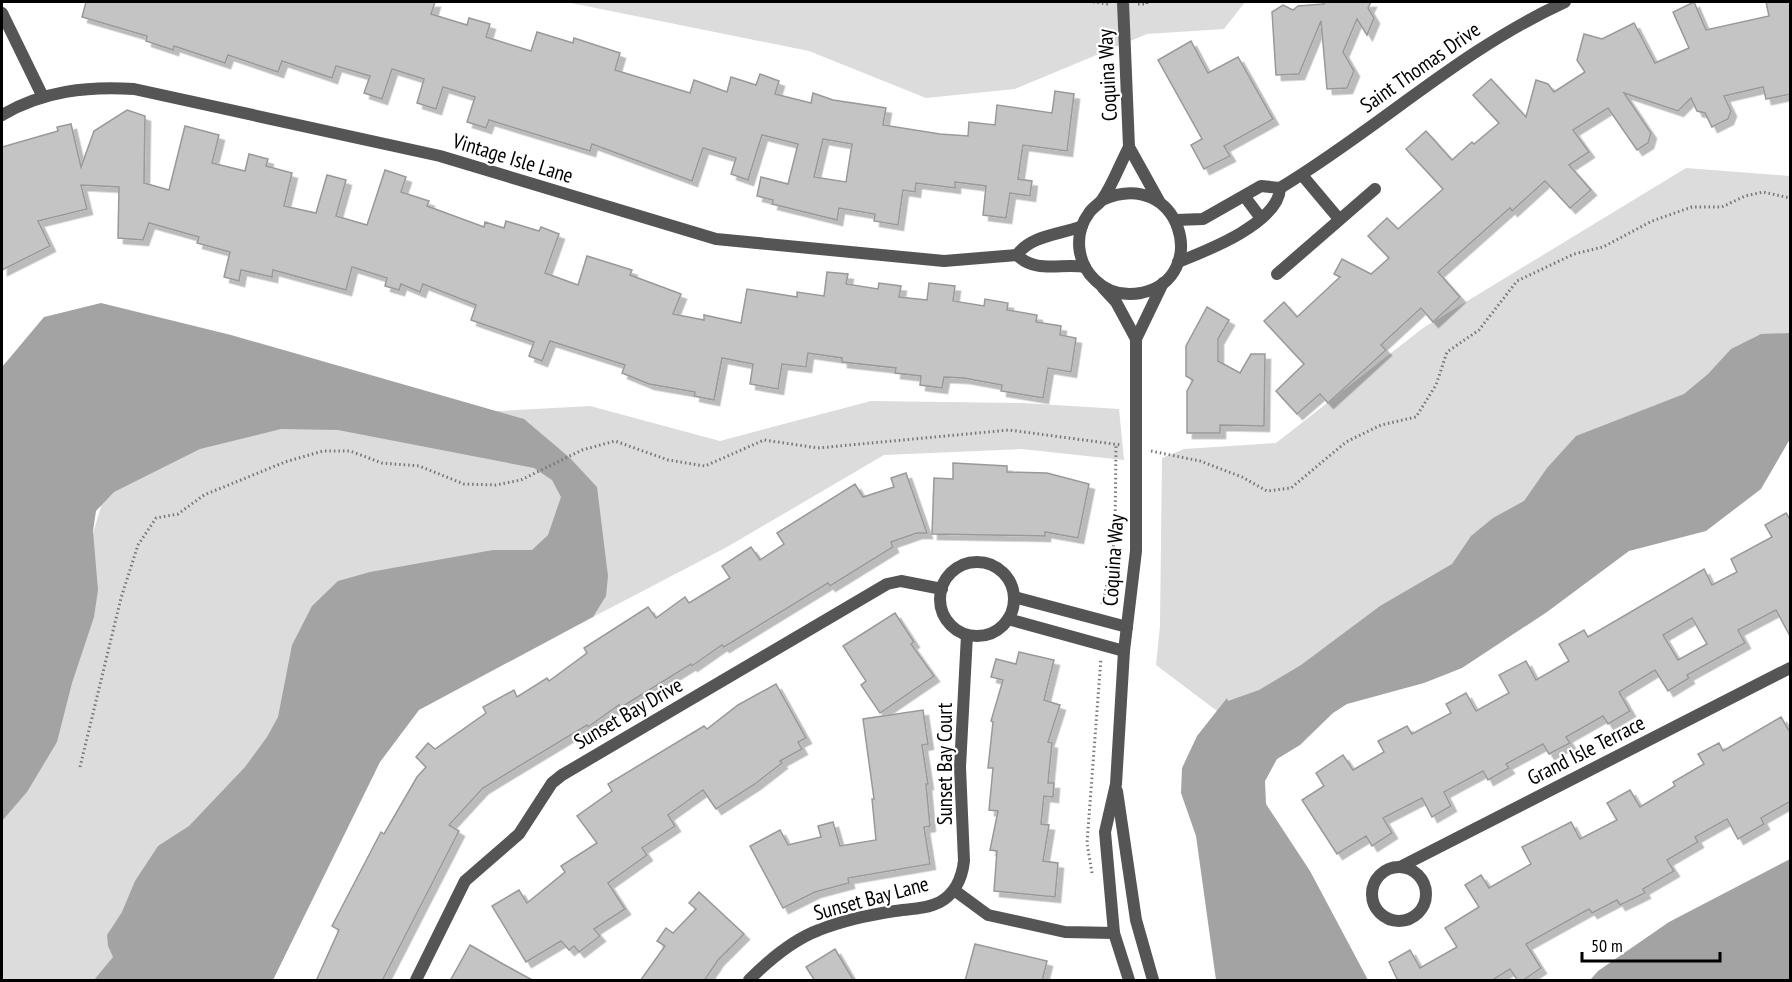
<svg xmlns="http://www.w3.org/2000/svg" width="1792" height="982" font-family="'PT Sans Narrow',sans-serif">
<defs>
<filter id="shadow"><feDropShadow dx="5.5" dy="5.5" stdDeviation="0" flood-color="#0004"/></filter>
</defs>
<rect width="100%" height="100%" fill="#fff"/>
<g fill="#dcdcdc">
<polygon points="566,2 1245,2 1224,29 1147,34 1015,89 926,98 809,51"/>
<polygon points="1686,168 1790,176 1790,405 1229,720 1156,665 1160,626 1162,458 1184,449 1276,443 1423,328"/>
<polygon points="871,401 1023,403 1119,409 1124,460 1021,449 884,455 727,547 593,617 413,583 305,690 122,980 2,980 2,785 30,739 111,474 241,418 375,418 590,406 720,441"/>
</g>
<g fill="#a3a3a3">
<polygon points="101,303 231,335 524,419 570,458 597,487 608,576 606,596 593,617 419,710 380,762 273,980 94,980 113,957 108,946 107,935 122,912 135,881 158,846 189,826 245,767 267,737 278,717 292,645 312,606 338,581 370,572 493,550 532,550 548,535 561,497 552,480 534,468 338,430 281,429 200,449 114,492 96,511 93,531 98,590 94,617 72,683 57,742 27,792 2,821 2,367 44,317"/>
<polygon points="1790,333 1790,439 1761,489 1706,531 1629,551 1547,612 1462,668 1424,683 1347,704 1333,713 1300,745 1277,759 1265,781 1266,804 1310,871 1368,980 1216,980 1196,836 1181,793 1182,768 1197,736 1227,698 1228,701 1259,690 1301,665 1380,606 1452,564 1471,536 1493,518 1524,501 1547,468 1576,436 1684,394 1708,374 1731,349 1761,334"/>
<polygon points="1790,859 1790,980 1590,980 1598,971 1669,922"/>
</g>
<g fill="#c4c4c4" stroke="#999" stroke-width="1.5" fill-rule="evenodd" filter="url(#shadow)">
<path d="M86,2h349l-4,12 36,11 2,-7 21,6 -4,13 45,14 6,-19 36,11 1,-5 46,15 -5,17 75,23 4,-13 33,12 4,-15 25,8 4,-11 19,7 -4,13 36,9 2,-10 20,7 53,8 -3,17 57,9 28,2 1,-14 26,3 2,-20 55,8 3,-22 19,3 -7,57 -44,-6 -5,34 14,2 -2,15 -20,-3 -4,25 -23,-3 3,-29 -31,-4v6l-39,-5 -1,9 -12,-2 -5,35 -24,-4 1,-7 -36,-6 -2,12 -65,-16 1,-4 -16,-4 4,-19 27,7 10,-40 -36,-9 -14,45 -17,-6 5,-16 -33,-10 -11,33 -100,-37 -2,7 -101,-31 -3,8 -19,-6 8,-25 -32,-10 -7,22 -19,-6 7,-24 -32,-10 -10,30 -18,-6 6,-17 -34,-10 -4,12 -50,-17 -4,11 -50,-17 -3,8 -51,-17 -1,4 -27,-9 1,-5 -65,-19zM823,139l29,5 -6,38 -32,-5z"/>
<polygon points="1322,2 1371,2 1368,8 1374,18 1367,35 1357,19 1343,52 1354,71 1347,88 1327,89 1321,21 1299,74 1276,75 1272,12 1283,5 1293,10 1298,6 1324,4"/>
<polygon points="1694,2 1706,30 1769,16 1766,2 1791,2 1791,94 1766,99 1763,87 1724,96 1731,111 1728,119 1712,127 1705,113 1697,111 1691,98 1678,111 1624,93 1651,133 1648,143 1637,150 1608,108 1573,130 1589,152 1569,165 1591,190 1570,208 1545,181 1512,211 1510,208 1438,272 1460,297 1433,322 1421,308 1381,345 1386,350 1328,403 1320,394 1297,414 1276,391 1304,364 1264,321 1284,302 1297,317 1340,277 1334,274 1342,259 1371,274 1389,258 1368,236 1387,218 1398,229 1443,189 1406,149 1426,131 1452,160 1472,142 1474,144 1499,123 1473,95 1491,79 1526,117 1536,80 1548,84 1554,92 1585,72 1577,60 1584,34 1602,39 1634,23 1655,63 1689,48 1673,12"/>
<polygon points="1191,41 1208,73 1238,57 1273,119 1224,146 1230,156 1204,169 1191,145 1202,139 1158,60"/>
<polygon points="127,110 145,116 144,183 169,190 185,126 219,135 212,163 245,171 249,154 268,159 266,166 292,173 284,206 316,213 327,175 346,180 336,216 367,225 385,170 406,177 401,192 429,201 427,206 484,227 485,222 504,228 506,221 539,231 541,227 559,234 545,273 578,285 587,256 632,270 630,275 681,294 673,314 704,320 704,315 741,323 747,289 797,297 797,292 824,296 827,272 848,274 846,284 878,289 879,283 901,286 899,297 927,300 929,283 955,286 953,301 984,306 985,299 1008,303 1007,310 1037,315 1036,322 1061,326 1060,335 1076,338 1071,372 1048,368 1043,398 1001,391 1002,385 964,378 944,377 942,388 920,385 921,376 895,373 896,368 842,362 842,358 808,353 806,367 782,364 778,389 750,384 753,364 722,358 714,400 694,396 695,392 649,384 622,373 625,365 550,341 542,361 529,356 534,342 471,320 476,305 423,284 420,292 401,284 399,290 385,286 387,278 352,267 346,290 273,270 272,277 241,270 239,281 224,277 230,252 197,243 199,237 149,223 143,240 118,238 119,187 81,185 87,209 38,221 50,246 2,270 2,147 58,131 57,127 71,124 81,167 94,131"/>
<polygon points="1207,307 1229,320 1218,339 1218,361 1240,373 1251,354 1265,354 1264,426 1220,425 1220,433 1187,433 1187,391 1193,380 1186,376 1186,346"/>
<polygon points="953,463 1007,466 1007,472 1047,473 1089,484 1078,538 1045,532 1045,536 932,534 934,478 953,479"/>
<polygon points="906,473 927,533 917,533 891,542 893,547 830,586 828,583 724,647 722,645 692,666 691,664 620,708 619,705 588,727 587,725 483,788 449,825 459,831 382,981 316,981 339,930 332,926 381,832 384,834 417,777 426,767 416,757 428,743 435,749 486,713 483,707 514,690 517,697 547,678 549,681 587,653 584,648 648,607 656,618 685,597 689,603 730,578 722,566 751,547 760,560 784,544 777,533 855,484 863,497 894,487 891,478"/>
<path d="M1786,513l5,8v117l-15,-28 -38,20 7,13 -58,32 2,3 -21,13 -13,-21 -36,22 11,19 -22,13 -5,-8 -37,21 4,6 -21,11 -6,-10 -37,20 3,4 -21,12 -5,-9 -39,21 7,14 -19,11 -10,-19 -39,20 9,15 -20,13 -6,-10 -29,18 -35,-54 22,-14 -8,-13 27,-18 10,15 31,-18 -6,-11 29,-15 5,8 39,-21 -5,-9 20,-11 10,18 33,-18 -10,-18 27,-14 10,19 33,-19 -10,-17 25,-14 4,7 116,-68 8,16 25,-13 -6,-13 41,-22 -7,-12zM1692,618l15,26 -29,16 -15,-25z"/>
<polygon points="895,613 914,642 911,644 934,676 880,713 861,685 866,681 843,646"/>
<polygon points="1019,652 1054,660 1044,700 1060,705 1048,742 1052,743 1048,783 1054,783 1053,797 1044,796 1041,824 1049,825 1043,861 1058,863 1055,897 994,891 997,851 990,850 998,811 989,810 993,768 988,768 993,722 991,721 1003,680 991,677 996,659 1016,664"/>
<polygon points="776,684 806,738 798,742 802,749 780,761 782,763 755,784 716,809 703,790 668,815 675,826 642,848 647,855 608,883 625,909 594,929 600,936 579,952 574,946 569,950 561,941 526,962 492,906 519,890 527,903 565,872 561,866 597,843 577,816 612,791 608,784 704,726 707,729 738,705"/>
<polygon points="923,710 928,744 922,745 928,784 926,784 930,826 924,827 930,864 848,878 849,883 815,892 783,908 750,846 780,830 788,845 821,837 818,826 833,822 840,846 876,840 872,799 874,799 863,719"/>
<polygon points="1781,717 1791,734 1791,801 1761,818 1764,824 1738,839 1727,819 1695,837 1698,842 1667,860 1674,871 1643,889 1645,893 1620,905 1617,900 1592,913 1589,909 1526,944 1541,968 1522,981 1518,981 1510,969 1491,981 1398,981 1389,962 1410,950 1420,968 1457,947 1445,928 1479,907 1465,885 1481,875 1489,888 1531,864 1522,847 1571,822 1580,839 1617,820 1607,803 1630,790 1640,807 1675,786 1673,782 1704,764 1698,754 1719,743 1723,751"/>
<polygon points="699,892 744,934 718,960 704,981 640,981 665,946 657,941 666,928 673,933 696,909 689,903"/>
<polygon points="975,944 1047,961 1042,981 965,981"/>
<polygon points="470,945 503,964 534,981 450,981"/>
<polygon points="835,949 854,981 815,981 806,967"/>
</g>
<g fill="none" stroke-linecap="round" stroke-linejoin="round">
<g stroke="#777" stroke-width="3" stroke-dasharray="1.5 3" stroke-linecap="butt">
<polyline points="1093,2 1108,4"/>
<polyline points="1138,4 1147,4 1147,2"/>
<polyline points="1151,451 1200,461 1242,477 1267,491 1291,488 1346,442 1381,425 1416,417 1436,385 1447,352 1479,330 1517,281 1574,254 1603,247 1652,221 1692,207 1722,207 1745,196 1763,192 1790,198"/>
<polyline points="1102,604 1111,569 1115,533 1116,444"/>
<polyline points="80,767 121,598 138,545 156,518 178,514 204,495 285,462 323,451 350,451 382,463 419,466 464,484 496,485 521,480 582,450 615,441 668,460 705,466 764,440 818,448 1009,430 1121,445"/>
<polyline points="1092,873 1087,843 1101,658"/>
</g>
<g stroke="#555" stroke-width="12">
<polyline points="1123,2 1129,147"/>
<polyline points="2,13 43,97"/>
<path d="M2,115c41,-24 85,-29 132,-26l306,67 276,83 228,22 73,-6"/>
<polyline points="1302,175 1339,219"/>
<path d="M1280,188c98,-59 180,-138 285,-186"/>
<polyline points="1245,197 1260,217"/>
<path d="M1102,200c78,-35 111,78 39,93 -17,3 -34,-1 -46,-13 -19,-18 -21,-47 -6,-67 3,-5 9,-8 13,-13 11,-16 18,-36 27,-53l30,54"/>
<path d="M1176,220l27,-1 58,-33 19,2c-1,35 -74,63 -102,74"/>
<path d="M1082,226c-22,9 -51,9 -65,29 19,19 44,8 68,12"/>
<polyline points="1277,274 1375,189"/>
<polyline points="1103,288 1116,302 1136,339 1163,283"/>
<circle cx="977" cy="599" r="37"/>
<polyline points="1014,597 1127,627"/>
<polyline points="1008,619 1124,651"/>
<polyline points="1117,791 1136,920 1153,980"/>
<polyline points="1400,867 1790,668"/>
<circle cx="1399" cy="894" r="27"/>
<polyline points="954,890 988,915 1065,932 1114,933"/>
<polyline points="416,980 465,881 519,834 552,783 562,775 887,584 901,581 942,589"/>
<path d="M749,980c20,-20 43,-40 70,-50 25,-10 49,-15 76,-19 14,-2 32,-2 45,-9 16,-9 22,-24 24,-41l-4,-94 7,-132"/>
<polyline points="1129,980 1114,933 1105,832 1116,784 1124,651 1136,551 1136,339"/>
</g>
</g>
<g text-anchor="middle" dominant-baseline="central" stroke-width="4.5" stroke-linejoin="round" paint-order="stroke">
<g font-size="21" fill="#000" stroke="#fff">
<text transform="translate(1420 67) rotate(-35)">Saint Thomas Drive</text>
<text transform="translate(1107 75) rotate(-93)">Coquina Way</text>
<text transform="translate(513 158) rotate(17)">Vintage Isle Lane</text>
<text transform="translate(1113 560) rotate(-86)">Coquina Way</text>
<text transform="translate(628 713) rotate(-30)">Sunset Bay Drive</text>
<text transform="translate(1586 750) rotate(-27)">Grand Isle Terrace</text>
<text transform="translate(944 764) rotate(-90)">Sunset Bay Court</text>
<text transform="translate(871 898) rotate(-15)">Sunset Bay Lane</text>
</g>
</g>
<rect width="1792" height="982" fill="none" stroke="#000000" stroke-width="6"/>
<path d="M1582 952v9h138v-9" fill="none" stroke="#000000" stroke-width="3"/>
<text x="1591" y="952" font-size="18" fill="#000000" stroke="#ffffff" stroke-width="4.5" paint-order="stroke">50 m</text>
</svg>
